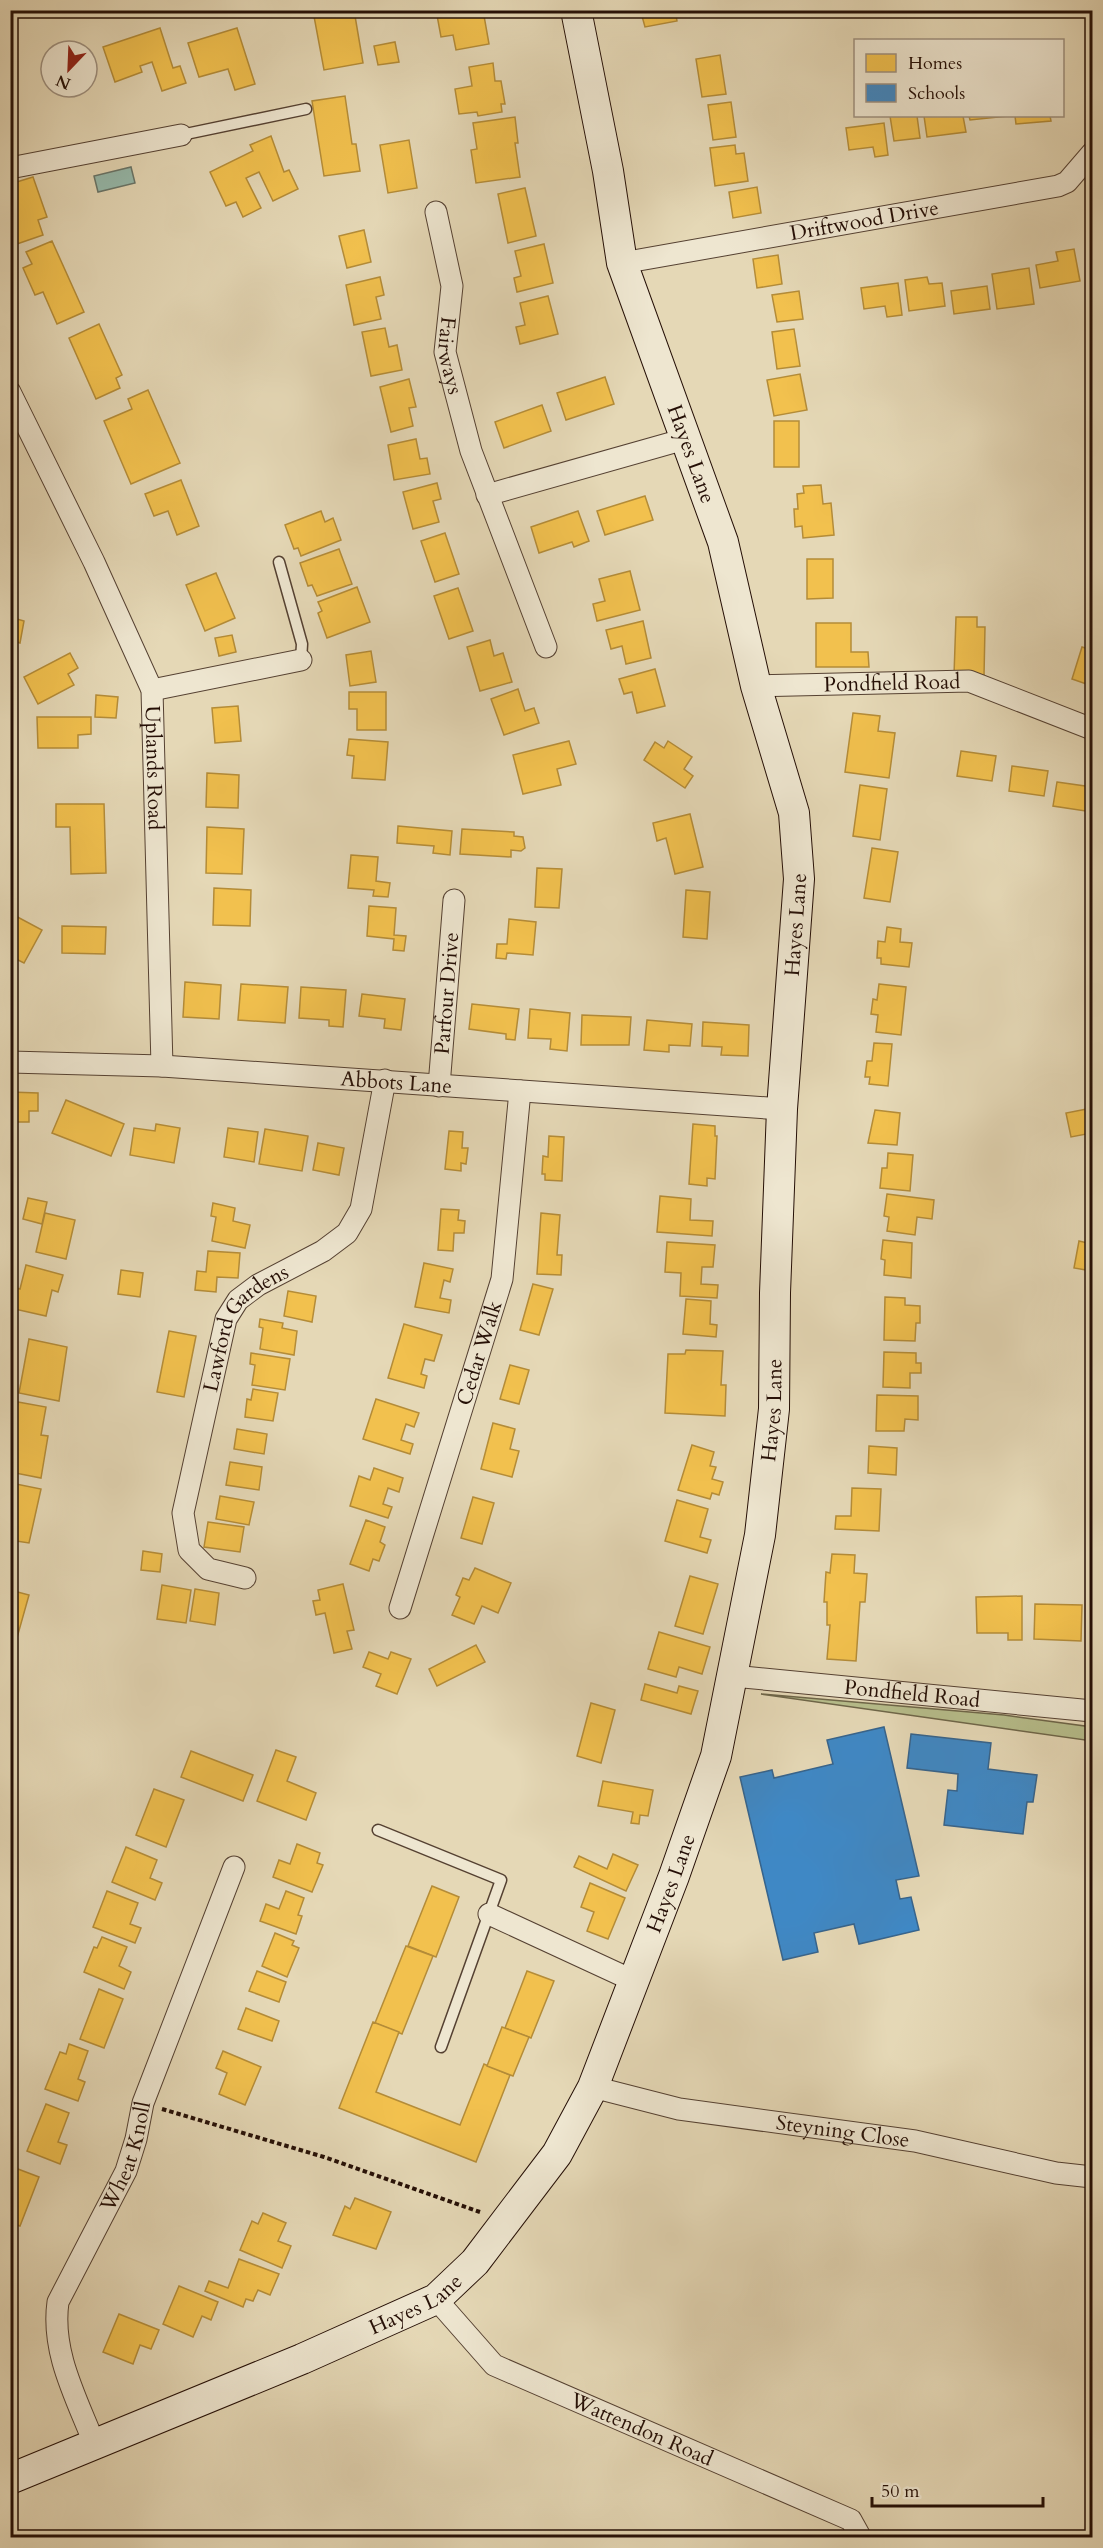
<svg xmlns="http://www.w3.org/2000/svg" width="1103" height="2548" font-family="Cardo,serif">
<rect width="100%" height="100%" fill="#e5d8b6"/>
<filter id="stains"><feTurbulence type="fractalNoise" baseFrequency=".00333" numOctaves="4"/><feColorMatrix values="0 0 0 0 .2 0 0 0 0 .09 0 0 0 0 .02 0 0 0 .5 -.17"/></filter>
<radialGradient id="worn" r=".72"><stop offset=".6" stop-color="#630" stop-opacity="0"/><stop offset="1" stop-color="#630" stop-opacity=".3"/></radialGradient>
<polygon fill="#b7be8c" stroke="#6e6649" stroke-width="1.5" points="761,1694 1004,1715 1092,1727 1092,1741"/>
<polygon fill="#96baac" stroke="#69766a" stroke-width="1.5" points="131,167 135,183 98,192 94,176"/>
<g fill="#f2c14e" stroke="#b48c38" stroke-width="1.5">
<polygon points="354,10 363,63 324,70 313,11"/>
<polygon points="436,10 483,10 489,44 456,50 453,35 441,37"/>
<polygon points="632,10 675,10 677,21 645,27 642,16 633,17"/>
<polygon points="160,28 173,68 180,66 186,83 162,91 152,62 140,66 142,72 115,82 103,47"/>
<polygon points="237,28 255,84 235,90 228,69 199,77 188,43"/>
<polygon points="395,42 399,62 378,65 374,46"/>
<polygon points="720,55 726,94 702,97 696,59"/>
<polygon points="493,63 495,81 501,81 505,104 501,104 502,112 478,116 477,112 459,114 455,89 472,86 469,67"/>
<polygon points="345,96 352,144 356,144 360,171 324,176 312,101"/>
<polygon points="731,102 736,137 713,140 708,105"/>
<polygon points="890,116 917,116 920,138 894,141"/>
<polygon points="924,116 963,116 966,132 927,137"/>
<polygon points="969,116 1008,116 970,120"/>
<polygon points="1015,116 1050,116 1051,121 1016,124"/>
<polygon points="515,117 518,143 515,143 520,177 476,183 471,150 477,149 473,123"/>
<polygon points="884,123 888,155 875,157 873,147 849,150 846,128"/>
<polygon points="271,136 284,172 289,170 298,189 273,201 259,172 246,178 261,208 243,217 236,202 226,206 210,172 253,151 250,145"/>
<polygon points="409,140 417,188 388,193 380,145"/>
<polygon points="735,145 736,154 744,153 748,181 715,186 710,148"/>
<polygon points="33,177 47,217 38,220 43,235 14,245 10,235 10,184"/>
<polygon points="757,187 761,213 733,218 729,192"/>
<polygon points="525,188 536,236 508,243 498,194"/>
<polygon points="364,230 371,262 347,268 339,236"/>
<polygon points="52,241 84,312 57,324 43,292 35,295 23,268 32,264 26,252"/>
<polygon points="544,244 553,283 517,292 514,278 521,276 515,251"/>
<polygon points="1074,249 1080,281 1040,288 1036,265 1058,261 1056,252"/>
<polygon points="778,255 782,284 757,288 753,259"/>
<polygon points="1029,268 1034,304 997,309 992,274"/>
<polygon points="380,277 384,295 376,297 381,319 354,325 346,285"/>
<polygon points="927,277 929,284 942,283 945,306 909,311 905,280"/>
<polygon points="898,283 902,315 887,317 885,306 864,309 861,288"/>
<polygon points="987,286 990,309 954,314 951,291"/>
<polygon points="799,291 803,319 777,322 772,295"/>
<polygon points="548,296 558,334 520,344 516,327 525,325 520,303"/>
<polygon points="99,324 122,375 116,378 120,388 96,399 69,338"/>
<polygon points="385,328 389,347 397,345 402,370 371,376 362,332"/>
<polygon points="794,329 800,366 777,369 772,332"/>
<polygon points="800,374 807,410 774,416 767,380"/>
<polygon points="605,377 614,404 566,420 557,393"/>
<polygon points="409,379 416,407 409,408 413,426 391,432 380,387"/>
<polygon points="148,390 180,463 131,484 104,421 132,409 128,399"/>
<polygon points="542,405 551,431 504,448 495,422"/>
<rect x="774" y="421" width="25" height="46"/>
<polygon points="416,439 420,459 427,458 430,474 394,480 388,445"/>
<polygon points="181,480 199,526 177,535 168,511 154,516 145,494"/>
<polygon points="437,483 441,499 433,501 439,522 413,529 403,492"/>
<polygon points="821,485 823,504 831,503 834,535 803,538 802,526 795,527 794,509 798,509 797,494 804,493 803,486"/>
<polygon points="645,496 653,520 605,535 597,511"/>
<polygon points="321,511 325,522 333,518 341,540 301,556 298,548 294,549 285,525"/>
<polygon points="578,511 589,541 574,547 572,542 539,553 531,527"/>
<polygon points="445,533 459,574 435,582 421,541"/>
<polygon points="339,549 352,584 317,596 312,585 308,586 300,563"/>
<polygon points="807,559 833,559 833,598 807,599"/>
<polygon points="630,571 640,610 597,621 593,604 605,601 599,579"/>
<polygon points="216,573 235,618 205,631 186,585"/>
<polygon points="357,587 370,622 327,638 318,613 322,611 318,602"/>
<polygon points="458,588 473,631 449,639 434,596"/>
<polygon points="10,617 24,621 20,643 10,640"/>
<polygon points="956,617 977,617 977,627 985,627 984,676 954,675"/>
<polygon points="643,621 651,658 626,664 622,646 611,649 606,630"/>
<polygon points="816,623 851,623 851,652 868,652 869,667 816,667"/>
<polygon points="232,635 236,652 219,656 215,638"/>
<polygon points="490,640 494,656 503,653 512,682 480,691 467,647"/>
<polygon points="1082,647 1092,650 1092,686 1072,679"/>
<polygon points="371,651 376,682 350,686 346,655"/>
<polygon points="70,653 78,668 68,674 74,685 38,704 24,677"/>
<polygon points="655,669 665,706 637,713 632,692 624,694 619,679"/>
<polygon points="518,689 525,711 534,708 539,723 504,735 491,699"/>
<polygon points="349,692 386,692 386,730 357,730 357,709 349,709"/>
<polygon points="96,695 118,697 116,718 95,717"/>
<polygon points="238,706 241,741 215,743 212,708"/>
<polygon points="853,713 880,716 878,731 895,733 889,778 845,772"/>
<polygon points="37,717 91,717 91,734 78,735 78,748 38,748"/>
<polygon points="349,739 388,742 385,780 352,778 354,756 347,755"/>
<polygon points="569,741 576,764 557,769 561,785 523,794 513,755"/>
<polygon points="668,741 692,757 684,769 693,776 685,788 644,760 655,742 664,748"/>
<polygon points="961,751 996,756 992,781 957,776"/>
<polygon points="1012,766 1048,771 1044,796 1009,791"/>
<polygon points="207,773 239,775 238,808 206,807"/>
<polygon points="1057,782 1092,787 1092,812 1053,806"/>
<polygon points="860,785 887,789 880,840 853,836"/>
<polygon points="56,804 104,804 106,873 71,874 70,827 56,827"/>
<polygon points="690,814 703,867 675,874 666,838 657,841 653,823"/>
<polygon points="398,826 452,831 450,855 433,853 434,846 397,843"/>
<polygon points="207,827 244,829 242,874 206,873"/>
<polygon points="462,829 514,832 514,836 523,837 525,848 521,851 511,850 511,857 460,854"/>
<polygon points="872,848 898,852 890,902 864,898"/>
<polygon points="351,855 378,857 376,881 390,883 388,897 373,896 374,890 348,888"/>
<polygon points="537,868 562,869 559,908 535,907"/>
<polygon points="214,888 251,890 250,926 213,925"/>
<polygon points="686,890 710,892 707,939 683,937"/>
<polygon points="369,906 396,908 394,935 406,936 404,951 393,950 394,939 367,936"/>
<polygon points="10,913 42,930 24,963 10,956"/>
<polygon points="509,919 536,922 533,955 507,953 506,959 496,958 497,944 507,944"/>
<polygon points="62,926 106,927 105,954 62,953"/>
<polygon points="887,927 901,929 900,942 912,943 909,967 881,964 881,958 877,958 878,941 885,942"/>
<polygon points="185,982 221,985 219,1019 183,1017"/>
<polygon points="241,984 288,987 285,1023 238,1020"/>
<polygon points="879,984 906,987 901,1035 876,1032 878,1015 871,1014 873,999 877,1000"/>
<polygon points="301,987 346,990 343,1027 329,1026 329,1020 299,1018"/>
<polygon points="362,994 405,999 401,1030 384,1028 385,1019 359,1016"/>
<polygon points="472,1004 519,1009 515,1040 506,1039 506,1034 469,1029"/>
<polygon points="530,1009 570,1013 567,1051 550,1049 551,1039 528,1038"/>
<polygon points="582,1015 631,1017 629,1045 581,1045"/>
<polygon points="647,1020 692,1024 690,1046 669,1045 669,1052 644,1050"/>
<polygon points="703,1022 749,1025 748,1056 721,1055 722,1047 702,1046"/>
<polygon points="874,1043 892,1044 888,1086 869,1084 870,1077 865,1077 867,1061 872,1061"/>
<polygon points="10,1092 38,1093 38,1111 29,1111 29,1122 10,1122"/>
<polygon points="66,1100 124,1124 111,1156 52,1133"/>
<polygon points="1092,1108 1092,1133 1071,1137 1066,1113"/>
<polygon points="875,1110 900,1113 897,1145 868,1143"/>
<polygon points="156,1124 180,1128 174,1163 130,1155 134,1128 155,1131"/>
<polygon points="693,1124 715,1126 715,1136 717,1136 715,1179 707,1178 707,1186 689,1184"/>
<polygon points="228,1128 258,1132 254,1162 224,1157"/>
<polygon points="265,1129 308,1136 302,1171 259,1164"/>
<polygon points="449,1131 463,1132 462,1148 468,1148 466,1164 461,1163 461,1171 445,1169"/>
<polygon points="549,1136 564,1137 562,1181 545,1180 545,1174 542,1174 543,1156 548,1157"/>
<polygon points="318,1143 344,1148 339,1175 313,1170"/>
<polygon points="888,1153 913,1155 910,1191 880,1188 882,1168 887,1168"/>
<polygon points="887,1194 934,1200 932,1219 917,1217 915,1235 887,1231 889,1217 884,1216"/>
<polygon points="660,1196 691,1199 690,1220 713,1221 712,1236 657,1232"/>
<polygon points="28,1198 47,1202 42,1224 23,1219"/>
<polygon points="213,1203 235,1208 233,1221 250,1225 245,1248 212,1241 216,1217 211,1216"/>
<polygon points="441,1209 459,1210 458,1220 465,1221 464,1233 454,1233 453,1251 438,1250"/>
<polygon points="45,1213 75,1220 66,1259 36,1252"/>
<polygon points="541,1213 560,1215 557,1255 562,1255 561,1275 537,1274"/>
<polygon points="883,1240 912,1243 911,1278 884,1275 885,1260 881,1259"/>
<polygon points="1079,1241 1092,1244 1092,1271 1074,1268"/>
<polygon points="667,1242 715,1245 713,1267 702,1267 701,1284 718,1285 717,1298 680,1296 681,1273 665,1272"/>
<polygon points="208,1251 240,1253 238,1278 217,1277 216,1292 195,1290 197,1271 206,1272"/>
<polygon points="424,1263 453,1269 450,1282 444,1280 440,1298 451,1300 449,1313 415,1307"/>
<polygon points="26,1265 63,1275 58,1292 52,1290 46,1316 10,1308 12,1287 20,1289"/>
<polygon points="121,1270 143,1273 140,1297 118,1294"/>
<polygon points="533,1284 553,1289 539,1335 520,1330"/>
<polygon points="288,1291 316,1296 312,1322 284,1316"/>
<polygon points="885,1297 905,1298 905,1305 920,1306 920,1323 916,1323 915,1341 884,1340"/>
<polygon points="686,1299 711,1301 710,1324 717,1325 716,1337 683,1334"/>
<polygon points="260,1319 283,1323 282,1328 297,1331 294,1355 260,1349 263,1328 259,1327"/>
<polygon points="404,1324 442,1335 434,1361 425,1359 421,1374 427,1376 424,1388 388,1378"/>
<polygon points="169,1331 196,1336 184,1397 157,1392"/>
<polygon points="29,1339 67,1347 59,1401 19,1393"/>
<polygon points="686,1350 723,1351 721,1385 726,1385 725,1416 665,1413 668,1354 685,1354"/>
<polygon points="884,1352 916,1353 916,1363 921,1363 921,1373 910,1373 910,1388 883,1387"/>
<polygon points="251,1353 290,1359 285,1390 252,1385 255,1365 250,1364"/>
<polygon points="510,1365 529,1370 519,1404 500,1399"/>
<polygon points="253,1389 278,1393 273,1421 245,1417 247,1399 251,1400"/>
<polygon points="877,1395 918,1396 918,1420 905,1419 904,1431 876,1431"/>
<polygon points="376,1399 419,1413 414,1427 406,1424 401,1440 413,1444 410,1454 363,1439"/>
<polygon points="18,1402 46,1407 41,1435 48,1436 41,1478 10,1472 10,1442"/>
<polygon points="493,1423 515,1429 510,1449 519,1451 512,1477 481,1469"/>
<polygon points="237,1429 267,1434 264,1454 234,1449"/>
<polygon points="692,1445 714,1452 710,1466 716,1467 712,1479 723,1482 719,1495 712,1493 710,1499 678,1490"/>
<polygon points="869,1446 897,1448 896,1475 868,1473"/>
<polygon points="230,1462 262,1467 259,1490 226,1485"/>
<polygon points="374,1468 403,1478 399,1492 388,1488 383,1504 392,1507 388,1518 350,1506 359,1476 370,1480"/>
<polygon points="11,1483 41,1489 29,1543 10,1540"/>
<polygon points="852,1488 881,1489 879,1531 835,1529 836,1516 851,1516"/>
<polygon points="220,1496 254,1502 249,1525 216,1519"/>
<polygon points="473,1497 494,1503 482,1544 461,1538"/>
<polygon points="677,1500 708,1509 700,1537 711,1540 707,1553 665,1541"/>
<polygon points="366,1520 385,1527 380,1542 385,1545 379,1561 373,1559 369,1571 350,1564"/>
<polygon points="208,1522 244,1527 240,1552 204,1547"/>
<polygon points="143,1551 162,1554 160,1572 141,1570"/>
<polygon points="832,1554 855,1555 854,1573 867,1574 865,1602 860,1602 856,1661 827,1659 830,1625 827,1625 827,1602 824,1602 826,1572 830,1573"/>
<polygon points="475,1568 511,1583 498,1613 482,1606 474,1624 452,1615 460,1597 456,1595 463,1578 469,1580"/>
<polygon points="690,1576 718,1584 703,1634 675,1626"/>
<polygon points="343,1584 354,1630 347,1631 352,1649 334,1653 325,1613 316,1615 313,1601 320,1600 318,1590"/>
<polygon points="162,1585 191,1590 186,1623 157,1619"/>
<polygon points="195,1589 219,1593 215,1625 190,1621"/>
<polygon points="10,1590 29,1595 15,1645 10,1644"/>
<polygon points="1022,1596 1022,1640 1008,1640 1008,1633 977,1633 976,1597"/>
<polygon points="1035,1604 1082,1605 1081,1641 1034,1639"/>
<polygon points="659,1632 710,1647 702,1674 679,1667 676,1677 648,1669"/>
<polygon points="476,1645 485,1662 437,1686 429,1669"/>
<polygon points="369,1652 388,1659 391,1652 411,1659 397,1694 376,1686 381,1674 363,1667"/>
<polygon points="645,1684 677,1693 679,1686 698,1691 691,1714 641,1700"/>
<polygon points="591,1703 615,1710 601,1763 577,1756"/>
<polygon points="276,1750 296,1757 287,1781 316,1793 306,1820 257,1801"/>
<polygon points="191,1751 253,1775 243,1801 181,1777"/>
<polygon points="603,1781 653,1790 648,1816 640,1815 639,1824 631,1823 633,1812 598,1806"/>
<polygon points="154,1789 184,1800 166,1847 136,1835"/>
<polygon points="297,1844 320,1853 317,1863 323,1865 312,1892 273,1877 279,1860 290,1864"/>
<polygon points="126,1847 157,1860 150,1878 162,1883 155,1900 112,1882"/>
<polygon points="613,1854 638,1865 626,1891 574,1867 579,1856 607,1869"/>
<polygon points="590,1883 625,1898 608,1939 587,1931 594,1912 581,1907"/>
<polygon points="432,1886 459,1897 436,1957 408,1946"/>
<polygon points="107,1891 138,1903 130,1924 141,1928 135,1943 93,1927"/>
<polygon points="286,1891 304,1898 298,1915 302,1916 296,1934 260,1921 266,1904 279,1909"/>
<polygon points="275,1933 294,1941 292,1945 299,1948 287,1977 262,1966"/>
<polygon points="102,1937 127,1947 119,1966 131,1972 124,1989 84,1972 94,1947 97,1948"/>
<polygon points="406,1946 433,1956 402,2034 375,2023"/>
<polygon points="257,1971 286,1982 279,2002 249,1991"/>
<polygon points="527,1971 554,1981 531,2038 505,2028"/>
<polygon points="99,1989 123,1999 104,2048 80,2039"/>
<polygon points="246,2008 279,2021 272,2041 238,2029"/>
<polygon points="373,2022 399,2032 376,2092 460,2125 484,2064 510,2075 476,2162 339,2108"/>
<polygon points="502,2027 529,2037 513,2076 487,2066"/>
<polygon points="69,2044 88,2051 78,2079 85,2082 78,2101 45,2089 60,2052 66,2054"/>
<polygon points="223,2051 261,2067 245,2105 219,2094 227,2073 216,2068"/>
<polygon points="46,2104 69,2113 58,2142 67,2145 60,2164 27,2151"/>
<polygon points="10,2166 39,2177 20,2226 10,2223"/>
<polygon points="355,2198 391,2212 376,2249 333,2235 345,2206 350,2209"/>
<polygon points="263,2213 286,2223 278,2241 291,2246 282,2268 240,2250 252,2221 258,2224"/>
<polygon points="239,2259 279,2274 270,2295 258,2290 253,2301 246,2299 243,2307 205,2291 209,2281 228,2288"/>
<polygon points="179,2286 218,2302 211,2320 202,2316 193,2337 163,2324"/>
<polygon points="119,2314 159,2330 151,2349 140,2345 133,2364 103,2352"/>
</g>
<g fill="#3f88c5" stroke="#37648c" stroke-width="1.5">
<polygon points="884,1727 919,1876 896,1880 900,1899 911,1897 919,1930 859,1944 854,1924 814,1933 818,1952 783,1960 740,1777 772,1770 774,1778 833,1764 827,1740"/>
<polygon points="911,1734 991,1743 988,1769 1037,1775 1033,1802 1027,1802 1023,1834 944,1825 948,1790 957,1791 958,1774 907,1768"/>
</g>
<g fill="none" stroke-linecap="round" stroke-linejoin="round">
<g stroke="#554132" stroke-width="13">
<g id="lane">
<polyline points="181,135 306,109"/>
<polyline points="279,562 302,644 301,660"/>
<polyline points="378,1830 501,1880 441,2047"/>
</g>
</g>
<g stroke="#554132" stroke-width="23">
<g id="street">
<polyline points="10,168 181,135"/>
<path id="s1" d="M436,212l16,74 -7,66 26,99 75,196"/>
<path id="s2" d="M622,263l436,-77 9,-4 25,-29"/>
<path id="s3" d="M10,392l84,170 58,128 10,376"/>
<polyline points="487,495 685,439"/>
<path id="s4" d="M756,686l213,-5 123,48"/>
<polyline points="152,690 301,660"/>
<path id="s5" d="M10,1062l152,4 620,43"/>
<path id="s6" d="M439,1086l15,-186"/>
<path id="s7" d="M245,1578l-37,-9 -19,-19 -6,-37 43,-194 12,-19 20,-15 65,-34 24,-18 14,-24 24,-129"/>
<path id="s8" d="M400,1608l102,-329 18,-188"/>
<path id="s9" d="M733,1676l359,35"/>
<polyline points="489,1914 634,1981"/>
<path id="s10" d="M593,2087l86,22 236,32 141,32 36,4"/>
<path id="s11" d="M436,2299l58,66 357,155 10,18"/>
<path id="s12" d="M94,2443c-18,-46 -43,-91 -36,-141l68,-131 10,-32 7,-36 91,-236"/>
</g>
</g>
<g stroke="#250f06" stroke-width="32">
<g id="secondary">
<path id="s13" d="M10,2479l292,-120 134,-60 39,-37 82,-108 36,-67 81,-211 42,-120 44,-221 14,-126 1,-116 7,-184 17,-230 -5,-66 -38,-127 -33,-144 -101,-279 -14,-92 -32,-161"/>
</g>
</g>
<polyline stroke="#250f06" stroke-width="4" stroke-dasharray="4.5 3" stroke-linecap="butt" points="162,2109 324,2157 480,2212"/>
<use href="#lane" stroke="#eee6d0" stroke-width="10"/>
<use href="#street" stroke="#eee6d0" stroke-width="21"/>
<use href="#secondary" stroke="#eee6d0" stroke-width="30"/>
</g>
<g text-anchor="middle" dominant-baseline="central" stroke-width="6" stroke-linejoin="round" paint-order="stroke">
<g font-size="21" fill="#250f06" stroke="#eee6d0">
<text stroke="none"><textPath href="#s2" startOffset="246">Driftwood Drive</textPath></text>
<text stroke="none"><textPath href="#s1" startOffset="146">Fairways</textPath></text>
<text transform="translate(691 454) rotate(70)">Hayes Lane</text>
<text stroke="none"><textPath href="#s4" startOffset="136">Pondfield Road</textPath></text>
<text stroke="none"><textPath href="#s3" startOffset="408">Uplands Road</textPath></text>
<text stroke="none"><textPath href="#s13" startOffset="1918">Hayes Lane</textPath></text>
<text stroke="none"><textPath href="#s6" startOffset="93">Parfour Drive</textPath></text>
<text stroke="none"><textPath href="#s5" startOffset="387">Abbots Lane</textPath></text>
<text stroke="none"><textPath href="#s7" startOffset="304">Lawford Gardens</textPath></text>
<text stroke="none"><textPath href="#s8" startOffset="267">Cedar Walk</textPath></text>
<text stroke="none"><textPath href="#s13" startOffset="1432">Hayes Lane</textPath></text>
<text stroke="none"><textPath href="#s9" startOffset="180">Pondfield Road</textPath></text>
<text stroke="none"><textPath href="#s13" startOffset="946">Hayes Lane</textPath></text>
<text stroke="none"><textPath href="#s10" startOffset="254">Steyning Close</textPath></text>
<text stroke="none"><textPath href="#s12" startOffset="309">Wheat Knoll</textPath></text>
<text stroke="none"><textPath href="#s13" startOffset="442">Hayes Lane</textPath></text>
<text stroke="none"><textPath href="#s11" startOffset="249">Wattendon Road</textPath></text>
</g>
</g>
<rect width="1103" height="2548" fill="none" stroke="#e5d8b6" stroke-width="36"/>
<rect x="12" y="12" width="1079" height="2524" fill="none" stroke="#250f06" stroke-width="3"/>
<rect x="18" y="18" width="1067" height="2512" fill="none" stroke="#250f06" stroke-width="1.5"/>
<rect x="854" y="39" width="210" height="78" fill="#eee6d0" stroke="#9e907f" stroke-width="1.5"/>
<rect x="866" y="54" width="30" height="18" fill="#f2c14e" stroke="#9e907f" stroke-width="1.5"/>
<text x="908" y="69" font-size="18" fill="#250f06">Homes</text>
<rect x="866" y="84" width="30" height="18" fill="#3f88c5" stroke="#9e907f" stroke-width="1.5"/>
<text x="908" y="99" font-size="18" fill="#250f06">Schools</text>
<g transform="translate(69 69) rotate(203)"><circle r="28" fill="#eee6d0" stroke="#9e907f" stroke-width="1.5"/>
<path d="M0-4.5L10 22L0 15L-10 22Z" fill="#8f2418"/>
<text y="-9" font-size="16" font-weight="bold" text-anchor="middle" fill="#250f06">N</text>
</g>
<path d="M872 2497v9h171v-9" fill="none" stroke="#250f06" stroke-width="3"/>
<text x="881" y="2497" font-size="18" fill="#250f06" stroke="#eee6d0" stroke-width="4.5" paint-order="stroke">50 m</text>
<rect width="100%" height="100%" filter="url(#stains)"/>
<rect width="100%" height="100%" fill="url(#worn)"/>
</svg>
